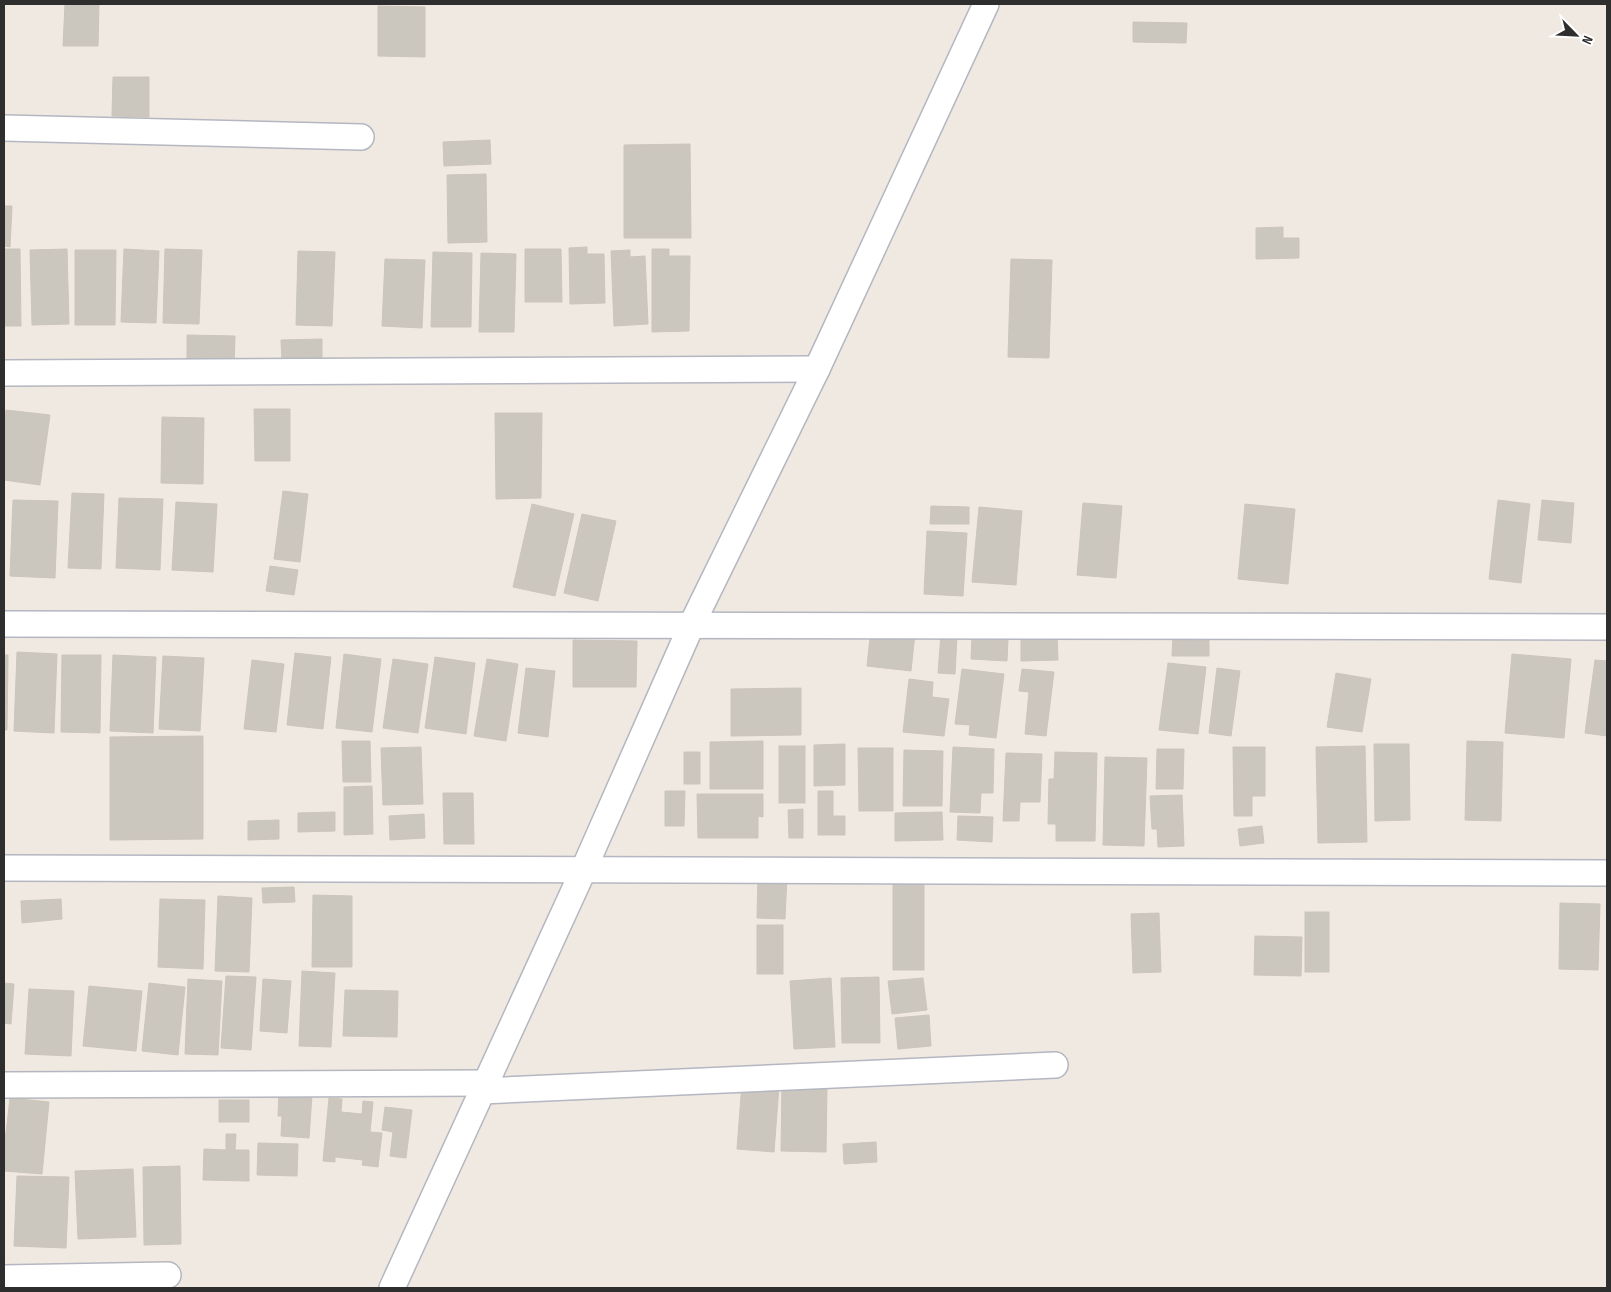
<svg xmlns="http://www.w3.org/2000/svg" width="1611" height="1292" font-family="'Sofia Sans Condensed',sans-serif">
<rect width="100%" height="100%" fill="#efe9e1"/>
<g fill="#cbc7bf" stroke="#cbc5ba">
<polygon points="65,4 99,5 98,46 63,46"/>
<polygon points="378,6 425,7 425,57 378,56"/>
<polygon points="1133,22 1187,23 1186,43 1133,42"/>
<polygon points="113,77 149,77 149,117 112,116"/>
<polygon points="490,140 491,164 444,166 443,142"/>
<polygon points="690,144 691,238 624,238 624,145"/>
<polygon points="486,174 487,242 448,243 447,175"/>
<polygon points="4,206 12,206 10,247 4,246"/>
<polygon points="1283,227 1283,238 1299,238 1299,258 1256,259 1256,228"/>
<polygon points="587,247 587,254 604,254 605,303 570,304 569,248"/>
<polygon points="4,249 20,249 21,326 4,326"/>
<polygon points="67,249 69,324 32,325 30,250"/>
<polygon points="124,249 159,251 156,323 121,322"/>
<polygon points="165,249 202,250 199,324 163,323"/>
<polygon points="525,249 561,249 562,302 525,302"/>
<polygon points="652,249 669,249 669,256 690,256 689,331 652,332"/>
<polygon points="75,250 116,250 115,325 75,325"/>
<polygon points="630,250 630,257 645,256 648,324 614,326 611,251"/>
<polygon points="298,251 335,252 332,326 296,325"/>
<polygon points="433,252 472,253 471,327 431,327"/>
<polygon points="481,253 516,254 514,332 479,332"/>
<polygon points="385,259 425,260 422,328 382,326"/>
<polygon points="1011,259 1052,260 1049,358 1008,357"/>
<polygon points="187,335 235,336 234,368 187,367"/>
<polygon points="322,339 322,361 282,362 281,340"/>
<polygon points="254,409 290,409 290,461 255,461"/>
<polygon points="6,410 50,415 40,485 4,480 4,424"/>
<polygon points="495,413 542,413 541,498 496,499"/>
<polygon points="162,417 204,418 203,484 161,483"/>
<polygon points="283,491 308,494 300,562 274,559"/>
<polygon points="72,493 104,494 101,569 68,568"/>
<polygon points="119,498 163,499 160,570 116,568"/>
<polygon points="13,500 58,501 55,578 10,576"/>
<polygon points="1498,500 1530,504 1521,583 1489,579"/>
<polygon points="1542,500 1574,503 1571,543 1538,540"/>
<polygon points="176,502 217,504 213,572 172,570"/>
<polygon points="1083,503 1122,506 1116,578 1077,575"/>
<polygon points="532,504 574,514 555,596 513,587"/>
<polygon points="1245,504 1295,509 1288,584 1238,579"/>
<polygon points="931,506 969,507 969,524 930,524"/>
<polygon points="979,507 1022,511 1016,585 972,582"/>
<polygon points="582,514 616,521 598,601 564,593"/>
<polygon points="927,531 967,533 963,596 924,594"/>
<polygon points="270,566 298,570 294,595 266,591"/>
<polygon points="871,628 915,633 911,671 867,666"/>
<polygon points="941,634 957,636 955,674 938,673"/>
<polygon points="1057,636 1058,660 1021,661 1021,637"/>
<polygon points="1173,636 1209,636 1209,656 1172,656"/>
<polygon points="972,637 1008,639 1007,661 971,659"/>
<polygon points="573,640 637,641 636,687 573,687"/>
<polygon points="17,652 57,654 54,733 14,731"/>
<polygon points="295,653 331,657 323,729 287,725"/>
<polygon points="344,654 381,659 372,732 336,728"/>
<polygon points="1512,654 1571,659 1564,738 1505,733"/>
<polygon points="4,655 8,655 7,730 4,730"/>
<polygon points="62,655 101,655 100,733 61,732"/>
<polygon points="113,655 156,657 153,733 110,731"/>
<polygon points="163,656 204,658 200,731 159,729"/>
<polygon points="435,657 475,663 466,734 425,728"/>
<polygon points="393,659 428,664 418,733 383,728"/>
<polygon points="487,659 518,664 506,741 474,736"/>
<polygon points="252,660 284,664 276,732 244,729"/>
<polygon points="1595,660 1607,661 1607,736 1585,733"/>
<polygon points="1168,663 1206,667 1198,734 1159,730"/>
<polygon points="526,668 555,671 548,737 518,733"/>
<polygon points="1217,668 1240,671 1231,736 1209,733"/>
<polygon points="962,669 1004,674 996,738 969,735 970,725 955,724"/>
<polygon points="1022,669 1054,672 1046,736 1025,734 1029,692 1019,691"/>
<polygon points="1336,673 1371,679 1362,732 1327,727"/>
<polygon points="909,679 933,682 932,697 949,699 944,736 903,732"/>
<polygon points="801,688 801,735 731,736 731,689"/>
<polygon points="203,736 203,839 110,840 110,737"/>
<polygon points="342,741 370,741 371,782 343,782"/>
<polygon points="763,741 763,789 710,789 710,742"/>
<polygon points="1467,741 1503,742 1501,821 1465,820"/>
<polygon points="845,744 845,785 814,786 814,745"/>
<polygon points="1374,744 1409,744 1410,820 1375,821"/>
<rect x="779" y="746" width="26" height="57"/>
<polygon points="1365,746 1367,842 1318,843 1316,747"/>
<polygon points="421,747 423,804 383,805 381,748"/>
<polygon points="953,747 994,749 993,793 981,793 980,813 950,812"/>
<polygon points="1233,747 1265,747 1265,796 1252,796 1252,816 1234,816"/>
<polygon points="858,748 893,748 893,811 859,811"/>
<polygon points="1157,749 1184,749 1183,789 1156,789"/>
<polygon points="904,750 943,751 942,806 903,806"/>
<rect x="684" y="752" width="16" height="32"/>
<polygon points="1055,752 1097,753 1095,841 1056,841 1056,824 1048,824 1049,779 1054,779"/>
<polygon points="1006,753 1042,754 1040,802 1020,802 1019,821 1003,821"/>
<polygon points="1105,757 1147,758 1144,846 1103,845"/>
<polygon points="372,786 373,834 344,835 344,787"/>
<polygon points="665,791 685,791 684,826 665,826"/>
<polygon points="818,791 833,791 833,816 845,816 845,835 818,835"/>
<polygon points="443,793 473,793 474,844 444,844"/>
<polygon points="697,794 763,794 763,817 758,816 758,838 698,838"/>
<polygon points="1182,795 1184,846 1158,847 1157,829 1152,829 1150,796"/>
<polygon points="803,809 803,838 789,838 788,810"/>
<polygon points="335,812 335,831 298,832 298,813"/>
<polygon points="942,812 943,840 895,841 895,813"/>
<polygon points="424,814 425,838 390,840 389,816"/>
<polygon points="958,816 993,817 992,842 957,840"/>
<polygon points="279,820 279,839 248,840 248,821"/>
<polygon points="1262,826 1264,843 1240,846 1238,829"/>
<polygon points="758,875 787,876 785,919 757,918"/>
<rect x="893" y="876" width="31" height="94"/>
<polygon points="294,887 295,902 263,903 262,888"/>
<polygon points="313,895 352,896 352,967 312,967"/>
<polygon points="218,896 252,898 249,972 215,971"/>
<polygon points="61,899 62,919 22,923 21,901"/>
<polygon points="160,899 205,900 203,969 158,967"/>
<polygon points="1560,903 1600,904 1598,970 1559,969"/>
<rect x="1305" y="912" width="24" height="60"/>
<polygon points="1159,913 1161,972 1133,973 1131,914"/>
<rect x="757" y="925" width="26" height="49"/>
<polygon points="1255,936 1302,937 1301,976 1254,975"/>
<polygon points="302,971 335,973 331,1047 299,1046"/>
<polygon points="226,976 256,977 251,1050 221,1048"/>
<polygon points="879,977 880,1043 842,1043 841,978"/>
<polygon points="831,978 835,1047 794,1049 790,981"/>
<polygon points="923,978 927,1010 892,1014 888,981"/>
<polygon points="188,979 222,981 218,1055 185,1054"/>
<polygon points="263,979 291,981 287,1033 260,1031"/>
<polygon points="4,983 14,984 11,1024 4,1023"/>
<polygon points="149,983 185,987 178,1055 142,1051"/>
<polygon points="89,986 142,991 136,1051 83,1046"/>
<polygon points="29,989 74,991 71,1056 25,1054"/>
<polygon points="345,990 398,991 397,1037 343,1036"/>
<polygon points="929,1015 931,1046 898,1049 895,1018"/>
<polygon points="742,1083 779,1086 774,1152 737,1149"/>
<polygon points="782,1086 827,1086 826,1152 781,1151"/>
<polygon points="279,1092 312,1095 309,1138 281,1136 282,1116 278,1116"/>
<polygon points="10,1098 49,1102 42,1174 4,1171 4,1133 6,1133"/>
<polygon points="329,1098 342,1099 341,1112 362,1114 363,1101 373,1102 370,1132 382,1133 378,1167 362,1165 363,1160 335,1157 335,1162 323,1161"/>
<rect x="219" y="1100" width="30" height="22"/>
<polygon points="385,1107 412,1110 406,1158 390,1156 393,1132 382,1130"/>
<polygon points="226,1134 236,1134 235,1150 249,1150 249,1181 203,1180 204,1149 226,1150"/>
<polygon points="876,1142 877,1162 844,1164 843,1144"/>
<polygon points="258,1143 298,1144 297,1176 257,1175"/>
<polygon points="180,1166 181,1244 144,1245 143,1167"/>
<polygon points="133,1169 136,1237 78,1239 75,1171"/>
<polygon points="17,1176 69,1177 66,1248 14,1246"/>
</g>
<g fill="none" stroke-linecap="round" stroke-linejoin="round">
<g stroke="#b4b7c1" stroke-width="28">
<g id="minor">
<polyline points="4,128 361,137"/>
<polyline points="4,373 817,369"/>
<polyline points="4,624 1607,627"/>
<polyline points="4,868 1607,873"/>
<polyline points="4,1085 486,1083"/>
<polyline points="482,1091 1055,1065"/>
<polyline points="4,1278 168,1275"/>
<polyline points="392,1288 583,871 692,624 817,369 986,4"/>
</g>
</g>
<use href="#minor" stroke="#fff" stroke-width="25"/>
</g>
<rect width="1611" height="1292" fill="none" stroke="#2e2e2e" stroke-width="10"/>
<g transform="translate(1576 35) rotate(114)" stroke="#ffffff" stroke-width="4" paint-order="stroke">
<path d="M0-4L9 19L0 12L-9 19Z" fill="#2e2e2e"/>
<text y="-8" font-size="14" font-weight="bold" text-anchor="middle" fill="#2e2e2e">N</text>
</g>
</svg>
